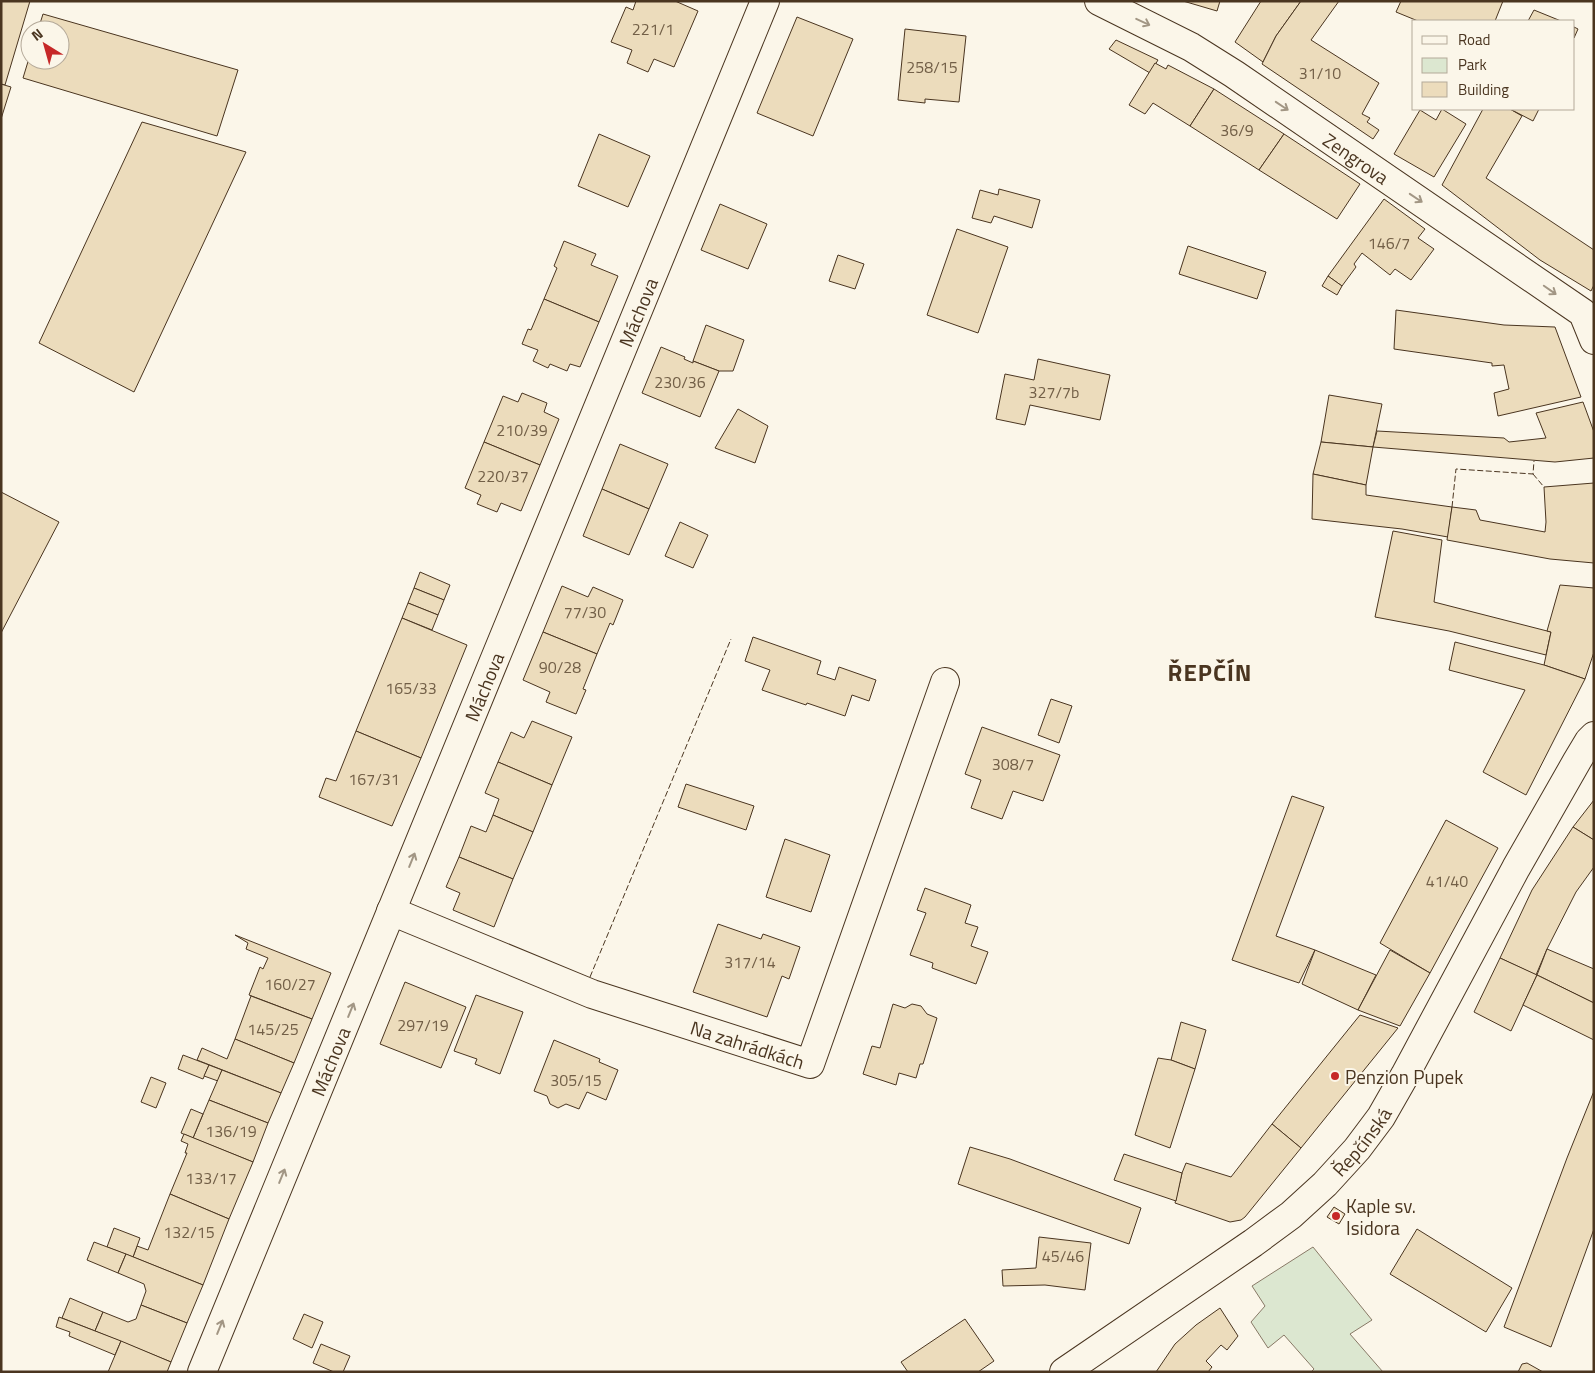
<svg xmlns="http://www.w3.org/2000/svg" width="1595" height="1373" font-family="'Titillium Web',sans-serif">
<rect width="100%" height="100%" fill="#fbf6e9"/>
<polygon fill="#dce7d0" stroke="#887966" points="1313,1247 1372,1320 1350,1334 1383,1372 1311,1372 1314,1369 1284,1335 1268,1348 1251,1322 1265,1306 1252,1286"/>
<g fill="#ecdcbc" stroke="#4a3520">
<polygon points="1,1 30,1 5,85 1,84"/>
<polygon points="636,1 675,1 698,11 674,67 654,59 648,72 627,63 632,50 611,42 626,7 633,10"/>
<polygon points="1183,1 1220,1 1217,11"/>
<polygon points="1261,1 1301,1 1276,36 1263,62 1235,42"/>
<polygon points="1301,1 1339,1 1311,40 1379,83 1362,114 1370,118 1367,122 1379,130 1373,139 1262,64 1276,36"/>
<polygon points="1401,1 1503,1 1495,21 1418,21 1396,12"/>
<polygon points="1534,10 1561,21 1528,21"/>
<polygon points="43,14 238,70 217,136 23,78 30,55 30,60 60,60 60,30 38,30"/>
<polygon points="797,17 853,39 813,136 757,113"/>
<polygon points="1574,27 1578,29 1574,38"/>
<polygon points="905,29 966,36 959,102 925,99 925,103 898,100"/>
<polygon points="1116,40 1158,60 1150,73 1109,49"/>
<polygon points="1155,63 1166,69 1168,65 1214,89 1190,126 1153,103 1145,114 1129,105"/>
<polygon points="1,84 11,87 1,119"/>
<polygon points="1214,89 1284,134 1259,170 1190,126"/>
<polygon points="1442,109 1466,124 1434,177 1394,154 1420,110 1436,120"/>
<polygon points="1483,109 1510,109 1522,116 1486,178 1594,250 1594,285 1591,291 1540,260 1442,185"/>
<polygon points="1510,109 1539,109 1533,121"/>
<polygon points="142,122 246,152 134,392 39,343"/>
<polygon points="599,134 650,156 628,207 578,186"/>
<polygon points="1284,134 1360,184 1337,219 1259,170"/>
<polygon points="999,189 1040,200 1032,228 994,216 991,223 972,218 980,190 998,195"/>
<polygon points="1384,199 1425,229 1418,238 1434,249 1411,280 1395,269 1390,275 1362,253 1354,264 1356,267 1342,286 1328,276"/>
<polygon points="720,204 767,224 748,269 701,250"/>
<polygon points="957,229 1008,247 978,333 927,315"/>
<polygon points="564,241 596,254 591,265 618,276 599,322 544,299 557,268 554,266"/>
<polygon points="1188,246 1266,272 1257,299 1179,274"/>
<polygon points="838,255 864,264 855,289 829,281"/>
<polygon points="1328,276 1342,286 1337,295 1322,286"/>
<polygon points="544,299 599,322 580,367 570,364 567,371 550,364 548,368 533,361 538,350 522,344 528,329 531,330"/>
<polygon points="1396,310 1504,325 1555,327 1581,397 1498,416 1494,393 1509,389 1504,365 1492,366 1492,363 1394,349"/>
<polygon points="706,325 744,340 733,371 719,371 693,361"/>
<polygon points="661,347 685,357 684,359 693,363 693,361 719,371 700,417 642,393"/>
<polygon points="1038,359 1110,375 1100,420 1030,405 1025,425 996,419 1005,374 1034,380"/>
<polygon points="522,393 547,403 544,412 559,419 540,465 484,442 503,396 518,402"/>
<polygon points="1329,395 1382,404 1373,447 1321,442"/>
<polygon points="1583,402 1594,432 1594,458 1555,462 1373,447 1377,431 1504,438 1509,442 1546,438 1536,413"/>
<polygon points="738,409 768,426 755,463 715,448"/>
<polygon points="484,442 540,465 521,511 501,503 497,512 477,504 481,495 465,488"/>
<polygon points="1321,442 1373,447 1366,485 1313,474"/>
<polygon points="620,444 668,464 649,509 602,489"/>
<polygon points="1313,474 1366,485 1366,495 1452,507 1448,537 1402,529 1312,519"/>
<polygon points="1594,483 1594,563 1550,559 1447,540 1452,507 1476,510 1480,520 1545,532 1546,522 1544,487"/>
<polygon points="602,489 649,509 629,555 583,536"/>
<polygon points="1,492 59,522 1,633"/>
<polygon points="680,522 708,535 693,568 665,556"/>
<polygon points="1393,531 1442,540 1434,602 1551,632 1546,655 1449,631 1375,617"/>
<polygon points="420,572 450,585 444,600 414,588"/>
<polygon points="1560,585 1594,588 1594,652 1585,679 1544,665 1551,632 1547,631"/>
<polygon points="562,586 588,597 593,587 623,600 613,625 610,623 597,654 543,632"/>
<polygon points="414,588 444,600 438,615 408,603"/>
<polygon points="408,603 438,615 432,630 402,618"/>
<polygon points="402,618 467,645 421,758 356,731"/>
<polygon points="543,632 597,654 583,689 586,690 576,714 546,702 550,692 523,680"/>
<polygon points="753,637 821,661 817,674 835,680 839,667 876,680 869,701 852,695 845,716 807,703 806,705 762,690 770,670 745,661"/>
<polygon points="1455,642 1544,665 1585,679 1526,795 1483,772 1525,690 1449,670"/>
<polygon points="1051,699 1072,706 1059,743 1038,735"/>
<polygon points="532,721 572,737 552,785 498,762 511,732 524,738"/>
<polygon points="982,727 1060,755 1043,801 1013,791 1002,819 971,808 981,780 965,774"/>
<polygon points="356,731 421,758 392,826 319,797 326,778 336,781"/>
<polygon points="498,762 552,785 533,832 493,815 499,799 485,793"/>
<polygon points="686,784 754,806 746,830 678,807"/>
<polygon points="1292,796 1324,807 1276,936 1315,950 1299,983 1232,960"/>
<polygon points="1594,800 1594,840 1573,827"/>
<polygon points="493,815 533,832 513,879 459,857 471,826 486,832"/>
<polygon points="1446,820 1498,848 1430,973 1380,943"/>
<polygon points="1573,827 1594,840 1594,867 1576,892 1547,949 1536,975 1500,958 1532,890"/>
<polygon points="785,839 830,855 811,912 766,897"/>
<polygon points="459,857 513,879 494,927 453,910 460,893 446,887"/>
<polygon points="925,888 971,905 965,923 978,927 971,946 988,952 976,984 932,968 933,963 910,955 926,913 917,910"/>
<polygon points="718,924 761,939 763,934 800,947 789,979 782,976 767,1017 693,992"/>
<polygon points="235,935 331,973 312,1019 249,995 260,967 263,969 268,958 246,949 248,943"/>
<polygon points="1547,949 1594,969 1594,1003 1537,975"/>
<polygon points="1315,950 1376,975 1358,1010 1302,984"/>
<polygon points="1390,950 1430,973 1400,1026 1358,1010"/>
<polygon points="1500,958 1537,975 1511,1031 1474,1012"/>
<polygon points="1537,975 1594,1003 1594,1040 1523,1005"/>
<polygon points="405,982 466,1007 441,1068 380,1044"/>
<polygon points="476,995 523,1012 500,1074 475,1064 477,1059 454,1051"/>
<polygon points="251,996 312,1019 294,1063 235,1039"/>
<polygon points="893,1004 905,1008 912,1004 921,1006 927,1014 937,1018 923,1064 920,1064 916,1078 899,1073 896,1085 863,1074 872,1046 880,1048"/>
<polygon points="1360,1015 1398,1028 1301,1148 1272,1124"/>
<polygon points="1181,1022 1206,1030 1195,1069 1171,1060"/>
<polygon points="235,1039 294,1063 281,1093 197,1060 202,1048 227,1059"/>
<polygon points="554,1040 600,1059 599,1062 618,1070 606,1100 587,1092 579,1109 566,1104 558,1108 550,1104 547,1096 534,1091"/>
<polygon points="183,1055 209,1065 203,1079 178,1069"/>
<polygon points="1158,1058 1171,1060 1195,1069 1170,1148 1135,1135"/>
<polygon points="209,1065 222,1070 218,1081 204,1076"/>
<polygon points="222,1070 281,1093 268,1123 209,1100"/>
<polygon points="151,1077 166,1083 156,1108 141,1102"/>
<polygon points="1594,1091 1594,1229 1551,1347 1504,1327 1567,1158"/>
<polygon points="209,1100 268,1123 253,1162 193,1138"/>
<polygon points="191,1109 203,1114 193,1138 181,1133"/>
<polygon points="1272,1124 1301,1148 1245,1217 1241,1220 1230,1222 1175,1203 1182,1173 1186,1163 1231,1177"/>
<polygon points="184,1134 253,1162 229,1219 170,1194 187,1153 185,1153 188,1144 181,1141"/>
<polygon points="970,1147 1010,1159 1141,1208 1129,1244 958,1184"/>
<polygon points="1124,1154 1182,1173 1176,1201 1114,1180"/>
<polygon points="170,1194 229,1219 203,1285 133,1257 137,1246 148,1250"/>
<polygon points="1334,1207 1345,1214 1339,1224 1327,1217"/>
<polygon points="114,1228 140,1238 133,1257 107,1247"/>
<polygon points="1417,1229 1512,1288 1486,1332 1390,1274"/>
<polygon points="1039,1237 1091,1243 1085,1290 1045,1285 1003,1286 1002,1270 1036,1268"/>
<polygon points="94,1242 126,1254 118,1273 87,1260"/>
<polygon points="126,1254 203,1285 187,1323 141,1305 146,1291 144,1284 118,1273"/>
<polygon points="70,1298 103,1312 95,1331 62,1318"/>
<polygon points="141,1305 187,1323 171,1362 95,1331 103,1312 128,1322 136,1319"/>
<polygon points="1220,1308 1238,1336 1227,1350 1221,1345 1206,1361 1212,1367 1208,1372 1156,1372 1175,1344 1196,1325"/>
<polygon points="304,1314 323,1322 312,1348 293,1339"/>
<polygon points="59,1317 121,1341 115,1355 69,1336 70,1332 56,1327"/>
<polygon points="965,1319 994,1361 978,1372 908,1372 901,1362"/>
<polygon points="121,1341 171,1362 167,1372 108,1372"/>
<polygon points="321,1344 350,1356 343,1372 334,1372 313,1363"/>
<polygon points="1527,1363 1543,1372 1518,1372 1522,1364"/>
</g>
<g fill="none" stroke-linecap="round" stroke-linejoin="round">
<g stroke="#4a3520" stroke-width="30">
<g id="street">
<path id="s1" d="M1099,1l92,46 43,27 349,239 11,27"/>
<path id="s2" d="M391,911l201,83 218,70 135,-382"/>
<path id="s3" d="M202,1372l563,-1371"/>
<path id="s4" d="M1064,1372l189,-129 38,-28 34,-31 32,-35 24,-32 24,-42 111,-207 61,-107 12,-20 5,-5"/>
</g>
</g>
<use href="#street" stroke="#fbf6e9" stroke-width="28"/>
<g stroke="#4a3520" stroke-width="1" stroke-dasharray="6 2.5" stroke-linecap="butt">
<polyline points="1533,474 1544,487"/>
<polyline points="1452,507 1456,469 1533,474 1534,461"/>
<polyline points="590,977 731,639"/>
</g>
</g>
<defs><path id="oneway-shaft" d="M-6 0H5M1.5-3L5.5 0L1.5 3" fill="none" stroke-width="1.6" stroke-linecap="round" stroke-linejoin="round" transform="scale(1.25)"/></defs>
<g stroke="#a29684">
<use href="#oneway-shaft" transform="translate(1143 22) rotate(25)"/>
<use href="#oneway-shaft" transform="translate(1282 106) rotate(34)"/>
<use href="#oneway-shaft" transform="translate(1416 198) rotate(34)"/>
<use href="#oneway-shaft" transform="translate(1550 290) rotate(35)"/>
<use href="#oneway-shaft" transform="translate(412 860) rotate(-68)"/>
<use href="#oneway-shaft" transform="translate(351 1010) rotate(-68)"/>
<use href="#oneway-shaft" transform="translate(282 1176) rotate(-68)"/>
<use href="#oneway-shaft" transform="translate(220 1327) rotate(-68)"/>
</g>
<g fill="#c62828" stroke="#fbf6e9" stroke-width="2">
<circle cx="1335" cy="1076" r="5"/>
<circle cx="1336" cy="1216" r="5"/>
</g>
<g text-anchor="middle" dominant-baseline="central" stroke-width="4" stroke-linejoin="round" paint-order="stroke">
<g font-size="16" fill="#725f47">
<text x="653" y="29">221/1</text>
<text x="932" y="67">258/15</text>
<text x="1320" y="73">31/10</text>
<text x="1237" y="130">36/9</text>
<text x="1389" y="243">146/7</text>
<text x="680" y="382">230/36</text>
<text x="1054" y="392">327/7b</text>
<text x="522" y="430">210/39</text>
<text x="503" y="476">220/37</text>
<text x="585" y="612">77/30</text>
<text x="560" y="667">90/28</text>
<text x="411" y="688">165/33</text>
<text x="1013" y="764">308/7</text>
<text x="374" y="779">167/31</text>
<text x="1447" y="881">41/40</text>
<text x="750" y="962">317/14</text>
<text x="290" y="984">160/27</text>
<text x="423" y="1025">297/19</text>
<text x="273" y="1029">145/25</text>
<text x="576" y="1080">305/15</text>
<text x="231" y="1131">136/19</text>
<text x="211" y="1178">133/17</text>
<text x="189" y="1232">132/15</text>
<text x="1063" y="1256">45/46</text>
</g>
<g font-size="19" fill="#4a3520" stroke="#fbf6e9">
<text stroke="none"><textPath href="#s1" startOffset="302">Zengrova</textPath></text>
<text stroke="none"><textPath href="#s3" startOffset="1146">Máchova</textPath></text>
<text stroke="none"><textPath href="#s3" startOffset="741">Máchova</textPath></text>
<text stroke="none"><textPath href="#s2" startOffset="381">Na zahrádkách</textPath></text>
<text stroke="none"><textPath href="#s3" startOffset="336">Máchova</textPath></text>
<text stroke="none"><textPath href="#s4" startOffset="378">Řepčínská</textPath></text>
</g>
<g font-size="19" fill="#4a3520" stroke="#fbf6e9" text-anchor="start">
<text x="1345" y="1076">Penzion Pupek</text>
<text x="1346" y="1205">Kaple sv.<tspan x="1346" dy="22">Isidora</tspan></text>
</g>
<g font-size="24" font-weight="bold" letter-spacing="1" fill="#4a3520" stroke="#fbf6e9">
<text x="1210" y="672">ŘEPČÍN</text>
</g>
</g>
<rect width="1595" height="1373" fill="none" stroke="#4a3520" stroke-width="5"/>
<rect x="1412" y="20" width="162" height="90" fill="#fbf6e9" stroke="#b4a999"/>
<rect x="1422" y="36" width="25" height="8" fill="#fbf6e9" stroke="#b4a999"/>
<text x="1458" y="45" font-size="15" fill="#4a3520">Road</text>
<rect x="1422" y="58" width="25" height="15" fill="#dce7d0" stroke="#b4a999"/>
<text x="1458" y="70" font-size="15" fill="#4a3520">Park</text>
<rect x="1422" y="82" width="25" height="15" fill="#ecdcbc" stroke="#b4a999"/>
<text x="1458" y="95" font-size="15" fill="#4a3520">Building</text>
<g transform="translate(45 45) rotate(323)"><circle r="24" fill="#fbf6e9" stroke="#b4a999"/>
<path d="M0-4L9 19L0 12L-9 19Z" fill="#c62828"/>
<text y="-8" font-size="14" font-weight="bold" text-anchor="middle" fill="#4a3520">N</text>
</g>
</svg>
